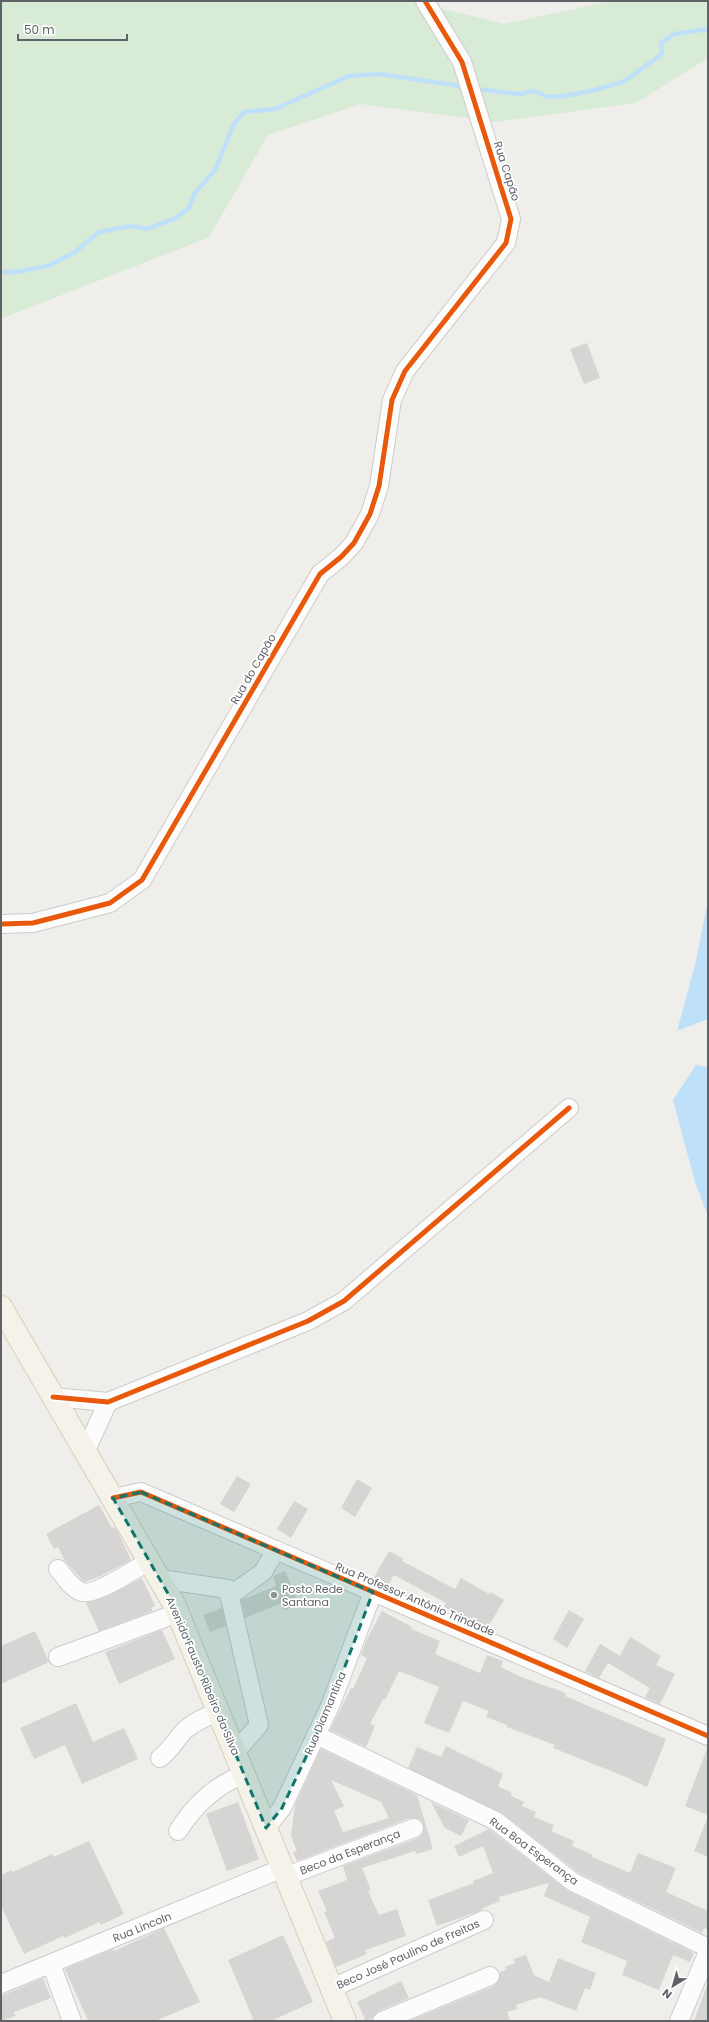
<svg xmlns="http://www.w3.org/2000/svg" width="709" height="2022" font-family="Poppins,sans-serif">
<rect width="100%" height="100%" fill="#efeeea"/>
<polygon fill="#d8ebd6" points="1,1 410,1 505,24 611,1 708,1 708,58 636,103 496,122 361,104 268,135 209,237 1,319"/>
<g fill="#bfe0f9">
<polygon points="708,900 708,1019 677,1031 696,961"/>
<polygon points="696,1065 708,1067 708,1216 695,1182 673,1100"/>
</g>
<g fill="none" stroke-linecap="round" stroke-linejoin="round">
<g stroke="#bfe0f9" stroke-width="4.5">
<polyline points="476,89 519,94 534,91 548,97 564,96 595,90 625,81 662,54 661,43 674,34 708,29"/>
<polyline points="1,272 16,272 48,266 75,252 99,232 131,226 147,229 176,218 189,208 194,194 215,170 234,124 244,112 275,109 349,76 380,74 466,87"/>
</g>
</g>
<g fill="#d6d5d3" fill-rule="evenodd">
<polygon points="587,343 600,378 584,384 570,349"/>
<polygon points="237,1476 251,1484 234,1512 220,1504"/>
<polygon points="357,1479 372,1488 355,1517 341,1508"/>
<polygon points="294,1501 308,1509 291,1538 277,1529"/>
<polygon points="99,1505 112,1528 115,1527 120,1536 131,1560 101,1576 84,1582 65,1561 58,1547 54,1549 46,1534"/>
<polygon points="389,1551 404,1559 402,1561 455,1589 461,1578 489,1594 490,1592 504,1600 487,1629 459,1613 458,1615 444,1607 446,1603 394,1575 387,1587 373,1579"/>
<polygon points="285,1571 299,1604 285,1610 279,1604 245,1618 241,1600 276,1586 273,1576"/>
<polygon points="142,1578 155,1606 151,1608 153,1611 99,1631 86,1603 110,1595"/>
<polygon points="222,1608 226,1626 210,1632 203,1615"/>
<polygon points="569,1610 584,1619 567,1648 553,1639"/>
<polygon points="382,1611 412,1627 411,1629 440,1641 435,1654 480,1673 487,1655 503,1661 501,1667 521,1677 566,1693 565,1696 666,1739 647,1787 631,1780 631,1779 553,1748 555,1745 507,1727 507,1725 486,1717 489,1711 463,1701 449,1733 424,1723 439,1687 399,1671 385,1700 383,1699 370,1724 375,1726 366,1747 330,1730 351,1688 353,1689 367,1658 361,1655 366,1641"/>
<polygon points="162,1630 175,1659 119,1684 105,1652"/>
<polygon points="35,1631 49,1662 1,1684 1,1646"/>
<polygon points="630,1637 661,1656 656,1665 675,1674 660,1704 645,1697 650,1688 608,1663 599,1678 585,1671 600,1644 620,1656"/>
<polygon points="76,1703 93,1742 124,1728 138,1759 82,1784 65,1745 34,1759 20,1728"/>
<polygon points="446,1746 503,1774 498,1786 512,1793 511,1796 524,1802 522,1806 536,1812 534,1817 554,1825 551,1831 574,1841 572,1846 593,1855 592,1857 630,1873 638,1853 676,1868 666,1892 708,1911 708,1929 704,1928 702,1933 579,1873 502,1813 408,1768 417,1747 441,1757"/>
<path d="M321,1749l96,46 16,54 -17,5 -1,-3 -53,17 9,22 -3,1 11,24 18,-6 9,27 -41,14 2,4 -31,13 -10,-25 9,-4 -11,-26 3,-1 -9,-20 29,-11 -4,-14 75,-28 4,-4 2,-5 -4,-9 -10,-2 -113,43 -4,-9 4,-1 -6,-15 4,-31zM331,1780l50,22 8,16 -46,14 -9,-21 10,-5z"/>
<polygon points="707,1749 708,1749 708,1815 685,1806"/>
<polygon points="238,1802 259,1859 227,1871 206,1814"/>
<polygon points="431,1802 469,1820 461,1836 445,1828"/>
<polygon points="707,1819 708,1819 708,1857 694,1851"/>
<polygon points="489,1829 568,1891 694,1953 690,1962 673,1955 659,1990 622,1975 627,1961 581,1942 590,1917 544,1896 549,1883 499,1897 500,1901 481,1909 482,1910 437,1926 428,1900 474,1883 473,1881 493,1873 483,1846 459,1857 454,1846"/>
<polygon points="89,1841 124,1914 101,1925 99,1922 65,1938 63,1936 24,1954 1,1906 1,1875 12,1870 13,1872 52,1854 54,1857"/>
<polygon points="164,1928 200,2002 155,2021 88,2021 65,1969 113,1949 114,1951"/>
<polygon points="283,1935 313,2002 271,2021 254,2021 228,1960"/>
<polygon points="526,1955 534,1975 549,1982 558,1958 596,1973 590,1990 585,1988 576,2011 540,1997 516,2005 517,2009 507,2012 510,2021 409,2021 494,1986 500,1978 500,1972 506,1970 505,1967 515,1963 513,1959"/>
<polygon points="43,1978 51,1998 14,2012 16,2016 1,2021 1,1996"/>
<polygon points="401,1981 409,1998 378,2011 372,2019 366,2021 357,2002"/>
<polygon points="707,1985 708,1986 708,2021 694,2021"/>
</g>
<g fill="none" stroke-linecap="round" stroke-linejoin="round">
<g stroke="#cbcccc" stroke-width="20">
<g id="minor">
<polyline points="1,924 33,923 110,903 142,880 320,574 341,557 354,543 370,514 379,486 392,400 405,371 506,243 511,219 462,62 425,1"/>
<polyline points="53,1397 108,1402 308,1321 344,1301 569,1108"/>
<polyline points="85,1452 108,1402"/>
<polyline points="113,1498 141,1492 708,1736"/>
<path d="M58,1569c7,8 13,19 24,23 13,4 55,-24 67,-31"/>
<polyline points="160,1579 228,1589 259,1725 235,1752"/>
<polyline points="229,1596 263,1572 276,1550"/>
<polyline points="58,1657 178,1613"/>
<polyline points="316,1735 496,1821 573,1882 708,1948"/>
<path d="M160,1758c11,-8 16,-19 25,-28 10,-9 21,-13 33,-18"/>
<polyline points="266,1828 282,1808 330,1706 373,1592"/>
<path d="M178,1831c17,-27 37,-45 66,-57"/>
<polyline points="287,1876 414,1828"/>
<polyline points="51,1964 72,2021"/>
<polyline points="1,1984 283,1868"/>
<polyline points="332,1988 484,1920"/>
<polyline points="382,2021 490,1976"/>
<polyline points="679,2021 708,1952"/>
</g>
</g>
<g stroke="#d7ceb8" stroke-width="24">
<polyline id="major" points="1,1307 174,1604 345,2021"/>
</g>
<use href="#minor" stroke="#fdfcfc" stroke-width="18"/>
<use href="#major" stroke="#f4f2e9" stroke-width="22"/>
<g stroke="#fff" stroke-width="8">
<g id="cycleway">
<polyline points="1,924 33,923 110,903 142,880 320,574 341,557 354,543 370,514 379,486 392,400 405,371 506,243 511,219 462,62 425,1"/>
<polyline points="53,1397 108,1402 308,1321 344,1301 569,1108"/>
<polyline points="113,1498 141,1492 708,1736"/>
</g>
</g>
<use href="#cycleway" stroke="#e8590c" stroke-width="5"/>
</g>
<path fill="#0f766e" fill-opacity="0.2" stroke="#0f766e" stroke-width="3" stroke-dasharray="8 5" stroke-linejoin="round" d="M141,1492l232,100 -43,114 -48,102 -16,20 -92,-224 -61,-106z"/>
<circle fill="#919496" stroke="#fff" stroke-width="1.5" cx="274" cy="1595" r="4"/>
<g text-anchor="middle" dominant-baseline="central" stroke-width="3.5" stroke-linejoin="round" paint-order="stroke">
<g font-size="11" fill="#5f6368" stroke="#fff">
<text transform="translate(507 171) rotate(72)">Rua Capão</text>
<text transform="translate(253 669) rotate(-60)">Rua do Capão</text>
<text transform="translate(415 1599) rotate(23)">Rua Professor Antônio Trindade</text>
<text transform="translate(203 1676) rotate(67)">Avenida Fausto Ribeiro da Silva</text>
<text transform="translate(325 1713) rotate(-67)">Rua Diamantina</text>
<text transform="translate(534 1851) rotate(36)">Rua Boa Esperança</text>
<text transform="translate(350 1852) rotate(-21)">Beco da Esperança</text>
<text transform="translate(142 1927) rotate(-22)">Rua Lincoln</text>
<text transform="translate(408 1954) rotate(-24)">Beco José Paulino de Freitas</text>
</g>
<g font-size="11" fill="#5f6368" stroke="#fff" text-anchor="start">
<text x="282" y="1589">Posto Rede<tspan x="282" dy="13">Santana</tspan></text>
</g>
</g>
<rect width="709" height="2022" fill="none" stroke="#5f6368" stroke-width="4"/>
<g transform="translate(673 1986) rotate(217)" stroke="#ffffff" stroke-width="3" paint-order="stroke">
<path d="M0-3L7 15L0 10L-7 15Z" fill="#5f6368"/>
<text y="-6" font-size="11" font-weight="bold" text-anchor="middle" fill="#5f6368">N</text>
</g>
<path d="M18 34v6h109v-6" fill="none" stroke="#5f6368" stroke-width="2"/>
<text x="24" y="34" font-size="12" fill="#5f6368" stroke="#ffffff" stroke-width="3" paint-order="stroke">50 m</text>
</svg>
